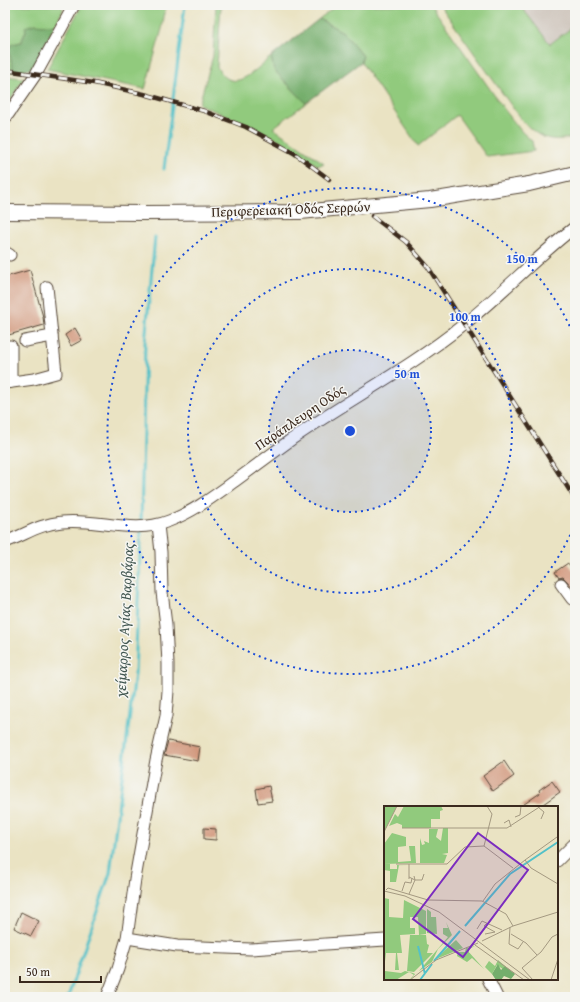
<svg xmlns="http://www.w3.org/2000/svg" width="580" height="1002" font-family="'Gentium Book Plus',serif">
<rect width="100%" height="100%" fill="#f6f6f2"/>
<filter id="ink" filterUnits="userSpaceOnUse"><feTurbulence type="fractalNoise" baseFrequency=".025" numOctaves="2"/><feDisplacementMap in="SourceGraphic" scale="8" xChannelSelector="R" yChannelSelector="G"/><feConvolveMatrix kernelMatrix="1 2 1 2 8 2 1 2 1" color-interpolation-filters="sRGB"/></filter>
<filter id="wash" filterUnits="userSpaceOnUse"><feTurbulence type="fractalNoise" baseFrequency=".012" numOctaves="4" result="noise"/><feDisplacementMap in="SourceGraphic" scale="16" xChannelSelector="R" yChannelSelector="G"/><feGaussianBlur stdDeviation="0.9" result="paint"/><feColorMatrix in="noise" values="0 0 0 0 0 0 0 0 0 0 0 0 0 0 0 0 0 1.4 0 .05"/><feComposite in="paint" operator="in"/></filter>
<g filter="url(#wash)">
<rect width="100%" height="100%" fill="#eae3c3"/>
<polygon fill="#ccc2b9" points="520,5 575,5 575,25 550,45"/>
<g fill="#91ca7d" stroke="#667a4e">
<polygon points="5,5 62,5 63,10 55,26 35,24 26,27 26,31 21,42 13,44 8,48 14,72 5,71"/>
<polygon points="82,5 166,5 162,29 145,89 47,69"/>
<path d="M216,5h5l-4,62c17,29 36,4 54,-10l3,13 32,33 -33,25 51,35 -6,3 -35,-24 -34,-16 -50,-22 14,-48z"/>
<polygon points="337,5 431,5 504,109 522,132 532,141 534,151 487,157 457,115 418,146 361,62 363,56 343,32 319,19"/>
<path d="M440,5h80l30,39 25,-19v112c-27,6 -37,1 -55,-19z"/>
<polygon points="5,76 24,78 5,108"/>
</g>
<g fill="#74ae6c" stroke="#586c45">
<polygon points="319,19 343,32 363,56 361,62 306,103 274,70 271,57"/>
<polygon points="35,24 55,26 34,65 30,69 14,72 8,48 13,44 21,42 26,31 25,27"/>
</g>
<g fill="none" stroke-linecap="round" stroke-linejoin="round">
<g stroke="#53c1c8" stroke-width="3">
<polyline points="164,169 185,5"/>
<polyline points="141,524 145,343 155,237"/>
<polyline points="68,997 110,873 135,674 141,529"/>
</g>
</g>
<g id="blocks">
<g fill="#d2987d">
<polygon points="30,270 43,317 44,325 5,336 5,277"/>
<polygon points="75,328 82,340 71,346 65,335"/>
<polygon points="568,563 575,572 575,590 566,580 563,577 559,578 555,572"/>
<polygon points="168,741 200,747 198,761 164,755"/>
<polygon points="504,761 514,776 493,791 483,776"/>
<polygon points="552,781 560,792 539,807 520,807 540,793 539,790"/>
<polygon points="269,786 272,801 258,803 256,789"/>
<polygon points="204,828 216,829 216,840 204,839"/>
<polygon points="21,912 39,921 31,936 14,928"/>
</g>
</g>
</g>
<g filter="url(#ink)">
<use href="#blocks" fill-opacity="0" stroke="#554637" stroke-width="1"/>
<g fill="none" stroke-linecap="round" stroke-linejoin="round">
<g stroke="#554637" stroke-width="13">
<g id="minor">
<polyline points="5,119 36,74 74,5"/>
<polyline points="5,252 10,255"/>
<polyline points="25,341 52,336"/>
<polyline points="5,346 11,346 11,382"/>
<polyline points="5,383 34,379 56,373 47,287"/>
<path d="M5,542c20,-7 34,-18 57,-20 36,-4 71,13 107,-1 24,-9 45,-25 66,-40 19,-14 38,-28 57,-42 56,-39 118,-71 171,-114 39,-31 73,-68 112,-98"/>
<polyline points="561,584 572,599 575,597"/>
<polyline points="557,861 575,843"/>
<polyline points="127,938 177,946 251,949 385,940"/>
<polyline points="488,979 497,997"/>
<polyline points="107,997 118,969 127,938 135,879 156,760 166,716 168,691 168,664 166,625 162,592 161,552 158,525"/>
</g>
</g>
<g stroke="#554637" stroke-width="16">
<polyline id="major" points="5,212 145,213 300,212 430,200 529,184 575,173"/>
</g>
<use href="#minor" stroke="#fff" stroke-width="11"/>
<use href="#major" stroke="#fff" stroke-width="14"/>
<g stroke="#3b2a1e" stroke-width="4.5">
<g id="rail">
<polyline points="5,70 94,83 144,94 204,111 246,127 294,153 329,179"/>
<polyline points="372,216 406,242 428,267 575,499"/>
</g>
</g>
<use href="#rail" stroke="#f6f6f2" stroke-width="3" stroke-dasharray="9" stroke-linecap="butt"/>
</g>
</g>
<circle cx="350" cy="431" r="81" fill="#1d4ed8" fill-opacity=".12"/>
<g fill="none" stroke="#1d4ed8" stroke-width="2" stroke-dasharray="2 4">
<circle cx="350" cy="431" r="81"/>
<circle cx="350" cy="431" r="162"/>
<path d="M575 524A243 243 0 1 1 575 338"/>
</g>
<g text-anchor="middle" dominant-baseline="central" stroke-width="3" stroke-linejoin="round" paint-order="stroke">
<g font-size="14" fill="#3b2a1e" stroke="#f6f6f2">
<text transform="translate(291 209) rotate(-2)">Περιφερειακή Οδός Σερρών</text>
<text transform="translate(300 417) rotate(-34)">Παράπλευρη Οδός</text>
</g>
<g font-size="15" font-style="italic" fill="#425751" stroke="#f6f6f2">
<text transform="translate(124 620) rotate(-87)">χείμαρρος Αγίας Βαρβάρας</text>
</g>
</g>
<g transform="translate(384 806)">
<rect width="174" height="174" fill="#eae3c3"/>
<path d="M0,0h13l-13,26zM20,0h37l2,4 -3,1v8h-9v9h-29v-3l-5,-2 -8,3 6,-12 3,3zM59,22h5v25l-6,1 5,1 -3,8h-24v-25l2,7 3,-1 -1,-3 5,2v-14h9l-2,8 5,4zM8,27l14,4v9l-8,1v15l13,-1 -2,-15h6l1,17 -32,1v-20zM0,58h6v5h7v-4l12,1 -10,-1 -3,17h-6v-11l-6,-1zM0,92l5,1v18l14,1 1,-18 22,11v23l-7,1 -1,-18h-8v11h5v6l-15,1 2,18h-5l2,17h-4l1,-17h-10l-2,17zM43,103l4,3v5h5l1,17 -10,-1zM62,116l6,13 -14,14 -6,13 -13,9 29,-34 -5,-3v-6h5zM26,129h16l1,9 2,1 -2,8h6l-19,19 -7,-1zM72,134l7,8 -27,11 9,-9zM91,140l-6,3v3l-2,-2 17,19 -12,-11 -5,4 -10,-6 1,-4h7l1,-4zM114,154l7,6 -1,4 -7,-5 -5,9 -7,-7 4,-6 6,5zM1,165l16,2 4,-2 8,2 2,1 -2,3 -4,3 5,-5 -5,-3 -13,8h-11z" fill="#91ca7d"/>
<path d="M114,158l3,6 4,-4 10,8 -4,5 -7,-3 -3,4h-5l-4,-6z" fill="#74ae6c"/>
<path fill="none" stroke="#53c1c8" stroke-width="2" d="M81,120l45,-52 48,-32M34,140l7,28M50,155l26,-30M36,174l12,-16"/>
<path fill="none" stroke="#a49981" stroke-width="1" d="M154,1l6,5 -3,7M131,11l5,-2 1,-9M120,17l5,-3 2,7M18,22h105l34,-22M0,26l13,-26M100,40l8,-32 -5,-8M141,54l32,-23M12,58h51l18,-17 19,-1 29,22M30,70l1,4h7l2,-6M25,73v-15M2,84l2,-2 40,12 54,1 24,13 7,12M0,85l21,5 34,16 91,68M18,85l3,-9 6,1 1,-5M25,88l6,-14 -6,-3M99,95l12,-17 30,-24 6,8 27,16M126,121l-1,17 9,5 5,-7M93,123l5,-8 20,9M101,128l10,-2 -11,-6 3,-3M127,128l15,9 11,12M98,135l31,-15 45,-14M91,139l49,35M26,174l26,-20 42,-17M149,174l-11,-12 19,-16 11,-15 6,-3M167,174l7,-21"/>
<path fill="#7b2cbf" fill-opacity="0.15" stroke="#7b2cbf" stroke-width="2" d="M94,27l50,37 -65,87 -50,-38z"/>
<rect width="174" height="174" fill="none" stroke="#3b2a1e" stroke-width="2"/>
</g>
<circle cx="350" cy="431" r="6" fill="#1d4ed8" stroke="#f6f6f2" stroke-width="2"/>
<g font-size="12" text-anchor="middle" font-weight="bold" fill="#1d4ed8" stroke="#f6f6f2" stroke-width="3" stroke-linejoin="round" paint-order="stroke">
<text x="522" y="263">150 m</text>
<text x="465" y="321">100 m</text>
<text x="407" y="378">50 m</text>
</g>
<rect width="580" height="1002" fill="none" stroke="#f6f6f2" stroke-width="20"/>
<path d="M20 976v6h81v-6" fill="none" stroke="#3b2a1e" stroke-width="2"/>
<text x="26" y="976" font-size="12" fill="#3b2a1e" stroke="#f6f6f2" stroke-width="3" paint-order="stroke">50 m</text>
</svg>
